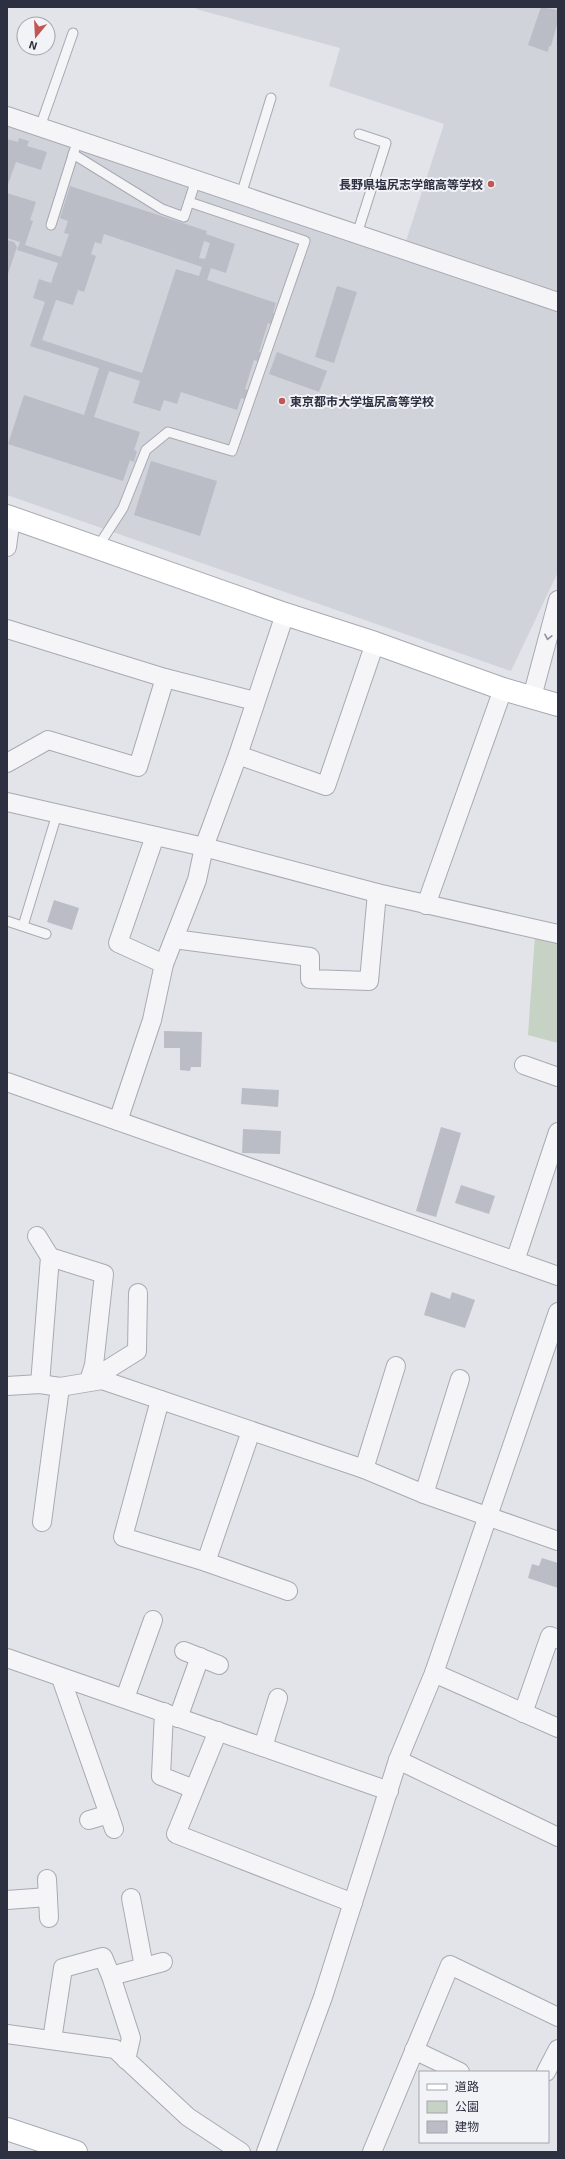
<svg xmlns="http://www.w3.org/2000/svg" width="565" height="2159" font-family="'Exo 2','Noto Sans JP',sans-serif">
<rect width="100%" height="100%" fill="#e2e4e9"/>
<g fill="#d1d3db">
<polygon points="196,7 558,7 558,298 405,244 444,124 329,86 340,48 196,9"/>
<polygon points="7,122 558,308 558,572 511,671 7,495"/>
</g>
<polygon fill="#c6d2c4" points="535,936 558,941 558,1043 528,1035"/>
<g fill="#babdc6" fill-rule="evenodd">
<polygon points="541,7 558,10 558,21 551,46 549,46 548,52 528,45"/>
<polygon points="19,138 29,141 27,146 47,152 41,170 16,162 7,187 7,139 18,142"/>
<path d="M70,186l137,45 -1,3 29,10 -9,29 -15,-5 -4,12 69,23 -3,10 4,1 -4,11 -5,-2 -9,29 4,1 -3,9 -6,-2 -9,29 5,2 -3,9 -6,-2 -4,12 -56,-18 -4,12 -13,-4 -4,11 -27,-8 7,-22 -31,-10 -15,46 46,15 -6,18 3,1 -3,11 -4,-2 -7,21 -115,-37 16,-49 60,20 15,-47 -69,-22 15,-44 -12,-4 6,-19 12,4 7,-20 -41,-13 3,-8 -13,-4v-45l29,9 -6,18 3,1 -8,24 36,12 8,-23 -5,-1 4,-12 -8,-3zM104,234l98,33 -3,9 -23,-7 -34,104 -100,-33 14,-40 17,5 5,-15 6,2 12,-36 -5,-2 4,-12 6,2zM204,241l6,2 -5,16 -6,-1z"/>
<polygon points="7,240 14,242 17,247 8,274"/>
<polygon points="337,286 357,292 334,363 315,357"/>
<polygon points="277,352 327,371 319,392 269,374"/>
<polygon points="151,461 217,481 200,536 134,515"/>
<polygon points="54,900 79,908 72,930 47,922"/>
<polygon points="164,1031 202,1032 201,1067 191,1067 190,1071 180,1070 180,1048 164,1048"/>
<polygon points="242,1088 279,1090 278,1107 241,1104"/>
<polygon points="441,1127 461,1133 436,1217 416,1211"/>
<polygon points="243,1129 281,1131 280,1154 242,1153"/>
<polygon points="461,1185 495,1196 489,1214 455,1203"/>
<polygon points="431,1292 450,1299 452,1292 475,1300 465,1328 424,1315"/>
<polygon points="542,1558 558,1563 558,1588 528,1578 532,1564 539,1566"/>
</g>
<g fill="none" stroke-linecap="round" stroke-linejoin="round">
<g stroke="#a8aab3" stroke-width="11">
<g id="lane">
<polyline points="40,127 73,33"/>
<polyline points="73,154 162,209 184,217 196,180"/>
<polyline points="241,195 271,98"/>
<polyline points="51,225 78,139"/>
<polyline points="357,234 386,143 359,134"/>
<polyline points="97,548 123,508 146,450 168,432 232,451 305,241 189,202"/>
<polyline points="7,921 46,934"/>
<polyline points="23,926 57,814"/>
</g>
</g>
<g stroke="#a8aab3" stroke-width="20">
<g id="street">
<polyline points="7,116 558,302"/>
<polyline points="7,547 11,517"/>
<polyline points="7,629 165,678 255,701"/>
<polyline points="532,697 558,600"/>
<polyline points="238,755 326,786 375,643"/>
<polyline points="7,763 48,740 138,767 165,678"/>
<polyline points="7,802 204,847 377,893 558,934"/>
<polyline points="155,836 118,943 164,964"/>
<polyline points="426,905 503,689"/>
<polyline points="174,939 310,957 310,979 369,981 377,893"/>
<polyline points="524,1065 558,1077"/>
<polyline points="7,1082 558,1276"/>
<polyline points="118,1121 152,1020 164,964 197,880 204,847 238,755 285,614"/>
<polyline points="37,1236 50,1257"/>
<polyline points="515,1261 558,1132"/>
<polyline points="89,1381 137,1351 138,1293"/>
<polyline points="40,1384 50,1257 104,1274 94,1365 89,1381"/>
<polyline points="7,1386 40,1384 60,1387 102,1380 364,1469 424,1494 558,1541"/>
<polyline points="160,1400 123,1537 206,1562 288,1591"/>
<polyline points="364,1469 396,1366"/>
<polyline points="424,1494 460,1379"/>
<polyline points="42,1522 60,1387"/>
<polyline points="206,1562 251,1431"/>
<polyline points="184,1651 219,1665"/>
<polyline points="7,1658 389,1791"/>
<polyline points="434,1673 558,1728"/>
<polyline points="61,1678 114,1829"/>
<polyline points="125,1698 153,1620"/>
<polyline points="164,1712 161,1776 194,1789"/>
<polyline points="523,1713 550,1636 558,1639"/>
<polyline points="178,1718 200,1657"/>
<polyline points="218,1731 176,1834 353,1903"/>
<polyline points="263,1747 278,1698"/>
<polyline points="398,1760 558,1837"/>
<polyline points="89,1820 109,1814"/>
<polyline points="47,1879 49,1918"/>
<polyline points="131,1898 144,1967"/>
<polyline points="7,1900 48,1897"/>
<polyline points="111,1976 163,1962"/>
<polyline points="7,2034 115,2049 188,2117 241,2152"/>
<polyline points="52,2040 63,1968 103,1957 111,1976 131,2038 126,2060"/>
<polyline points="414,2050 460,2072"/>
<polyline points="546,2072 558,2049"/>
<polyline points="266,2152 323,1997 398,1760 434,1673 558,1312"/>
<polyline points="372,2152 450,1965 558,2017"/>
</g>
</g>
<g stroke="#a8aab3" stroke-width="24">
<g id="secondary">
<polyline points="7,516 285,614 375,643 503,689 558,705"/>
<polyline points="7,2129 76,2152"/>
</g>
</g>
<use href="#lane" stroke="#f5f5f8" stroke-width="9"/>
<use href="#street" stroke="#f5f5f8" stroke-width="18"/>
<use href="#secondary" stroke="#fff" stroke-width="22"/>
</g>
<defs><path id="oneway-chevron" d="M-2-3.5L2.5 0L-2 3.5" fill="none" stroke-width="1.6" stroke-linecap="round" stroke-linejoin="round"/></defs>
<use stroke="#90929c" href="#oneway-chevron" transform="translate(548 637) rotate(102)"/>
<g fill="#c25654" stroke="#f2f3f7" stroke-width="1.5">
<circle cx="491" cy="184" r="4"/>
<circle cx="282" cy="401" r="4"/>
</g>
<g text-anchor="middle" dominant-baseline="central" stroke-width="4" stroke-linejoin="round" paint-order="stroke">
<g font-size="12" font-weight="bold" fill="#2c3040" stroke="#f2f3f7" text-anchor="end">
<text x="483" y="184">長野県塩尻志学館高等学校</text>
<text x="290" y="401" text-anchor="start">東京都市大学塩尻高等学校</text>
</g>
</g>
<rect width="565" height="2159" fill="none" stroke="#2c3040" stroke-width="16"/>
<rect x="419" y="2071" width="130" height="72" fill="#f2f3f7" stroke="#a3a5ae"/>
<rect x="427" y="2084" width="20" height="6" fill="#ffffff" stroke="#a3a5ae"/>
<text x="455" y="2091" font-size="12" fill="#2c3040">道路</text>
<rect x="427" y="2101" width="20" height="12" fill="#c6d2c4" stroke="#a3a5ae"/>
<text x="455" y="2111" font-size="12" fill="#2c3040">公園</text>
<rect x="427" y="2121" width="20" height="12" fill="#babdc6" stroke="#a3a5ae"/>
<text x="455" y="2131" font-size="12" fill="#2c3040">建物</text>
<g transform="translate(36 36) rotate(198)"><circle r="19" fill="#f2f3f7" stroke="#a3a5ae"/>
<path d="M0-3L7 15L0 10L-7 15Z" fill="#c25654"/>
<text y="-6" font-size="11" font-weight="bold" text-anchor="middle" fill="#2c3040">N</text>
</g>
</svg>
